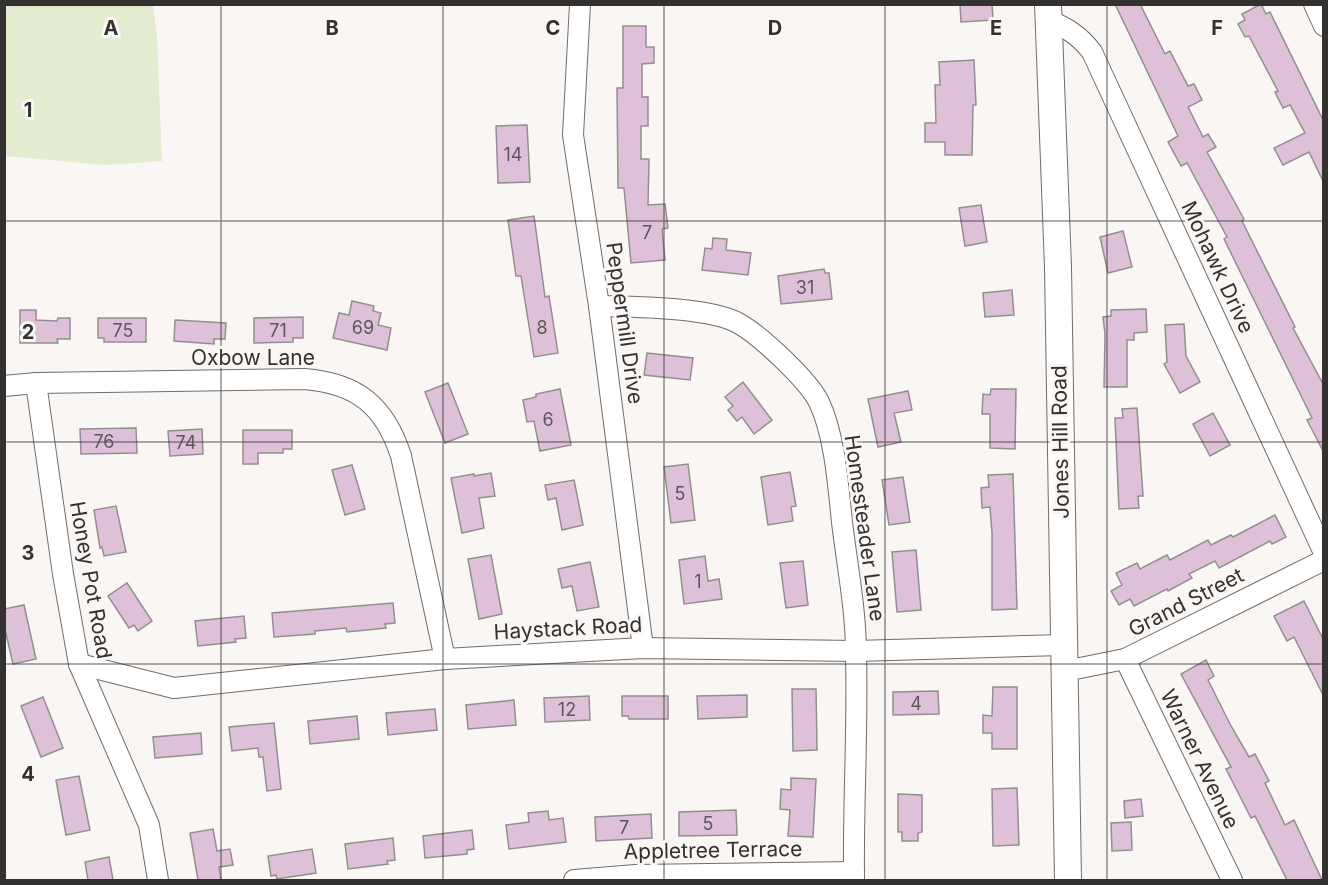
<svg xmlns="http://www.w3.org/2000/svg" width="1328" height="885" font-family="Inter,sans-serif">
<rect width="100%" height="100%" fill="#f9f6f4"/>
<polygon fill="#e3ecd0" points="4,5 153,5 157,36 162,161 106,165 5,156"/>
<g fill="#dec1d8" stroke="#928f91" stroke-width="1.5">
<polygon points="992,4 993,20 961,22 960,5"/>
<polygon points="1115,4 1140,4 1165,54 1170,51 1188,86 1194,84 1202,100 1188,107 1203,137 1208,134 1216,147 1207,152 1244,219 1242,221 1295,327 1293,328 1323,384 1323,451 1307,420 1312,418 1224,239 1227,237 1187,163 1181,166 1168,142 1178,136"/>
<polygon points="1261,4 1266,14 1270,12 1323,120 1323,181 1309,152 1283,165 1274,148 1305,133 1290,105 1283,108 1275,92 1278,91 1249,36 1245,37 1238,24 1245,20 1242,14"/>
<polygon points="623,26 646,26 646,47 654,47 654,63 642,64 642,97 648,97 648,126 641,126 641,159 649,159 648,205 665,204 668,228 662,229 665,260 631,263 624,188 618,188 617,88 623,88"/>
<polygon points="974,60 976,105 973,105 972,155 945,155 945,142 925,142 925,123 936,123 935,85 940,85 939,62"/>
<polygon points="527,125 530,182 498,183 496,126"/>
<polygon points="981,205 987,242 965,246 959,208"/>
<polygon points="534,216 545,297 549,296 558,353 534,357 521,276 516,276 508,220"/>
<polygon points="1123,231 1132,267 1108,273 1100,237"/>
<polygon points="713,238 727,239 726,250 751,253 748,275 702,270 705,248 712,249"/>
<polygon points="824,269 825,273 829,273 832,299 781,304 778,276"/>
<polygon points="1012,290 1014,315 985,317 983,293"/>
<polygon points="352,301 374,306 373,311 381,313 378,325 391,328 387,350 333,338 339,313 349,315"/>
<polygon points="1146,309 1147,332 1134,333 1134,340 1127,340 1127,387 1104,387 1105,334 1103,317 1111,316 1111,310"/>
<polygon points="20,310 36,310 36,320 57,321 58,318 70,318 70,339 57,339 58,343 20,343"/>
<polygon points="303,317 303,338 293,338 293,342 254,343 254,318"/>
<polygon points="98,318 146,318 146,342 104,342 104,338 98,338"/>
<polygon points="175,320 226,323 225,339 214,339 214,344 174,341"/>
<polygon points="1184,324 1186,356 1200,382 1180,393 1164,364 1167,362 1165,325"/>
<polygon points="647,353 693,358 690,380 644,375"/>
<polygon points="743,382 772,420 754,434 742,417 737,421 728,410 733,406 725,397"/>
<polygon points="448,383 468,434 445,443 425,392"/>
<polygon points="560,389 571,445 540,451 534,421 527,422 523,400 536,397 536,394"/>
<polygon points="991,389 1016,389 1015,449 990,448 990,414 982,414 983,394 990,395"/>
<polygon points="908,391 912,410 894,413 901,442 878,447 868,399"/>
<polygon points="1137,408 1143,496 1138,496 1139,508 1119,509 1115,418 1123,418 1122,409"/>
<polygon points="1213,413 1230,445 1210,456 1193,424"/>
<polygon points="136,428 137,453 81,454 80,429"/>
<polygon points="202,429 203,454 170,456 168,431"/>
<polygon points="243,430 292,430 292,449 283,449 283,453 258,453 258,464 243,464"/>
<polygon points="688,464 695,520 671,523 664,467"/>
<polygon points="352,465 365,509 345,515 332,470"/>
<polygon points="790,472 796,506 791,507 793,521 768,525 761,477"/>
<polygon points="491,473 495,496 479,498 484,528 462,533 451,478 474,474 474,476"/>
<polygon points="1013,474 1017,609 992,610 992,533 990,507 982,508 981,488 989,487 988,475"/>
<polygon points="903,477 910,522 889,525 882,480"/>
<polygon points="574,480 583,525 562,530 556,498 548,500 545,485"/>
<polygon points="116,506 126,552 104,556 102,547 100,548 94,510"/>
<polygon points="1275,515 1286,537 1272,544 1270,541 1219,568 1215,561 1189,574 1192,578 1168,591 1167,589 1134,606 1130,599 1119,605 1111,591 1122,585 1116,573 1137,563 1140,569 1167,555 1170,560 1208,540 1211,545 1231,535 1233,537"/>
<polygon points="916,550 921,610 897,612 892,552"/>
<polygon points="491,555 502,614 479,619 468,559"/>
<polygon points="705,556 708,581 719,579 722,599 684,604 679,560"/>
<polygon points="803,561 808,605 786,608 780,563"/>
<polygon points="590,562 599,607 577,611 572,586 562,588 558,569"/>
<polygon points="127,583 152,621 138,631 134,625 129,628 108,596"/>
<polygon points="1304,601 1323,639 1323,695 1294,637 1287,641 1274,616"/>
<polygon points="393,603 395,623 385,624 386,628 347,632 346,628 315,631 315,634 274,637 272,613"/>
<polygon points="24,605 36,659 13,664 4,625 4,609"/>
<polygon points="244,616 246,638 235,639 236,642 198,646 195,621"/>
<polygon points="1206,660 1214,676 1208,680 1231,726 1249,757 1255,754 1269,781 1265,783 1285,825 1294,820 1322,880 1287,880 1255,816 1251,818 1226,769 1231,767 1181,674"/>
<polygon points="993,687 1017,687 1017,749 992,749 992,733 983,733 983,715 992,716"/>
<polygon points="792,689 816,689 817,750 793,751"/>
<polygon points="938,691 939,714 893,715 893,692"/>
<polygon points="747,695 747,717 698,719 697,696"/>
<polygon points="589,696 590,720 545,722 544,698"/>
<polygon points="622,696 668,696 668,719 629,719 628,716 622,716"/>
<polygon points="43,697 63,748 41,757 21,706"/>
<polygon points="514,700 516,725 468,729 466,705"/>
<polygon points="435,709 437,730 388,735 386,713"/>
<polygon points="357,716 359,739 310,744 308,721"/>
<polygon points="274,723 281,789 267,791 263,757 259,757 258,748 232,751 229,727"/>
<polygon points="201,733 202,754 155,758 153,737"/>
<polygon points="79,776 90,830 66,835 56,780"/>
<polygon points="791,778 816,779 813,837 788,836 790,810 780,809 781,789 791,790"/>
<polygon points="1017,788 1019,845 993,846 992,789"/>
<polygon points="898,794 922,795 922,832 918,833 918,841 902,841 902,832 898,832"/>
<polygon points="1141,799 1143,816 1125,818 1124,801"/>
<polygon points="736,810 737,835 679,836 679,812"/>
<polygon points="548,811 549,820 563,818 566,842 509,849 506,825 529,822 528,813"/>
<polygon points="651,814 652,838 596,841 595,817"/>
<polygon points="1131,822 1132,850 1112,851 1111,823"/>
<polygon points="213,829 217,851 230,849 233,865 219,867 221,880 198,880 190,833"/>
<polygon points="472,830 474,849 467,850 467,854 425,858 423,836"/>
<polygon points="393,838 395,860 387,861 388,864 348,869 345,844"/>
<polygon points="312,849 316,873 277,879 276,875 271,876 268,856"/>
<polygon points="109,857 113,880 88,880 85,862"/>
</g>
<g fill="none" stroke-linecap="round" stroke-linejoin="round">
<g stroke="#706d6c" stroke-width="22">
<g id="minor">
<polyline points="580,4 573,135 599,306 643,648"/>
<polyline points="1314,4 1324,26"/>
<path d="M1048,20c19,8 31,15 44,32l232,501"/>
<path d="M599,306c36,1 109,1 139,17 22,12 70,57 81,79 16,34 19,83 23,120 5,43 14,88 14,131 2,76 -3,152 -2,227"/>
<polyline points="36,383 63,574 79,664 149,825 158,880"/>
<path d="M4,386l32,-3 268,-4c53,4 81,27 97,77l44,203"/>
<polyline points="1125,659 1232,880"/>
<polyline points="79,664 174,688 445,659 643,648 856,651 1063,645"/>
<polyline points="1065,671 1125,659 1324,560"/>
<polyline points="574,880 636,875 854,872"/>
</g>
</g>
<g stroke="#706d6c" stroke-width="28">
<polyline id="major" points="1048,4 1058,267 1068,880"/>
</g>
<use href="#minor" stroke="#fff" stroke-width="20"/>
<use href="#major" stroke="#fff" stroke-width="26"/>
</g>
<path fill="none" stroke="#333231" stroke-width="1.5" stroke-opacity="0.55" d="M221,4v876M443,4v876M664,4v876M885,4v876M1107,4v876M4,221h1320M4,442h1320M4,664h1320"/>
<g text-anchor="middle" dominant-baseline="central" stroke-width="6" stroke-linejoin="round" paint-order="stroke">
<g font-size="18" fill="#5e565b">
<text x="513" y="154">14</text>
<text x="647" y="232">7</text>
<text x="805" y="287">31</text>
<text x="363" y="327">69</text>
<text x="542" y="327">8</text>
<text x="123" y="330">75</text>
<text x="278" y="330">71</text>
<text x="548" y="419">6</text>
<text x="104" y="441">76</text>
<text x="186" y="442">74</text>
<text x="680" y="493">5</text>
<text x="698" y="581">1</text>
<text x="916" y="703">4</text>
<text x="567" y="709">12</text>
<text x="708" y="823">5</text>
<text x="624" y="827">7</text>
</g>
<g font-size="21" fill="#333231" stroke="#f9f6f4">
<text transform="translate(1218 267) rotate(65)">Mohawk Drive</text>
<text transform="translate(625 323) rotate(82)">Peppermill Drive</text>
<text x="253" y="357">Oxbow Lane</text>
<text transform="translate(1060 442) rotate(-91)">Jones Hill Road</text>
<text transform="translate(865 528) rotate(82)">Homesteader Lane</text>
<text transform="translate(91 580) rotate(80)">Honey Pot Road</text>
<text transform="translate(1186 602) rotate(-27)">Grand Street</text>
<text transform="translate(568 628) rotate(-3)">Haystack Road</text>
<text transform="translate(1200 759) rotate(64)">Warner Avenue</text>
<text transform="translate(713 850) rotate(-1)">Appletree Terrace</text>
</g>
</g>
<g font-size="20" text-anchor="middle" font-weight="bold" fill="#333231" stroke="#f9f6f4" stroke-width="6" stroke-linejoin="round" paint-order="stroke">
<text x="111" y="35">A</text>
<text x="332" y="35">B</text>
<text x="553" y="35">C</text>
<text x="775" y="35">D</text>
<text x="996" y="35">E</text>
<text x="1217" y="35">F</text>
<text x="28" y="117">1</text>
<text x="28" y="339">2</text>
<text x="28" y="560">3</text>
<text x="28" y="781">4</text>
</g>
<rect width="1328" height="885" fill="none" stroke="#333231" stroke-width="12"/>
</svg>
